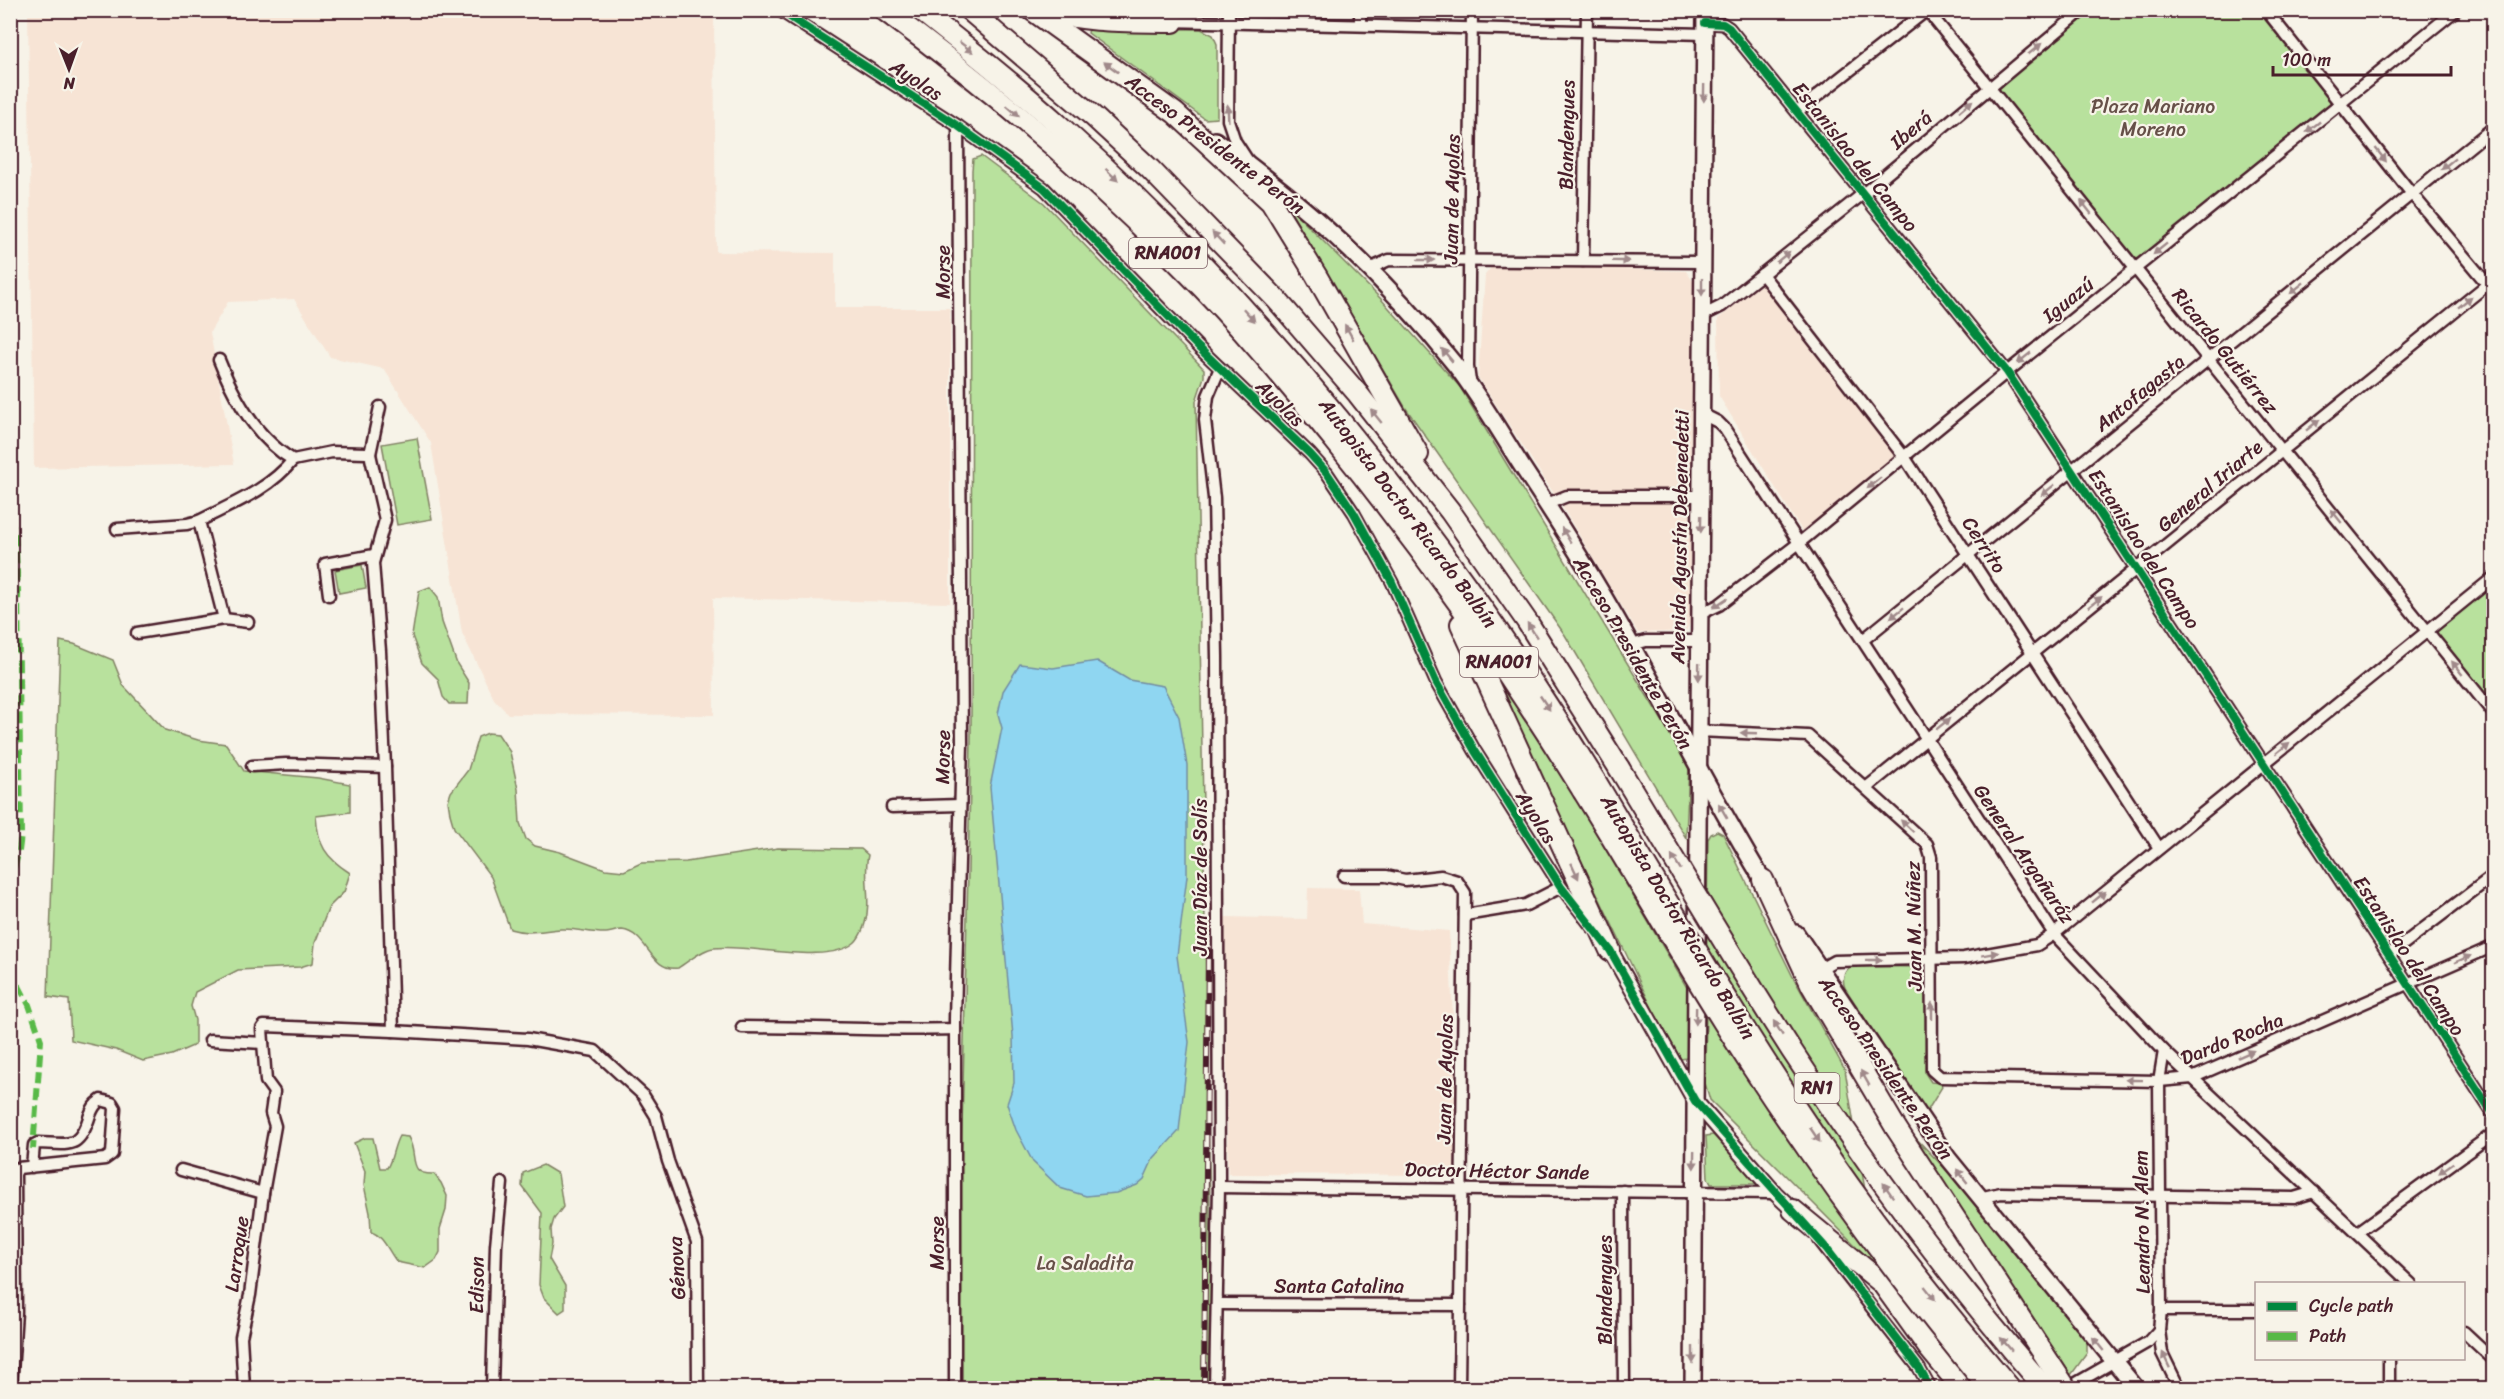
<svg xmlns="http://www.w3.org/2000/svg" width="2504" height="1399" font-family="Sriracha,sans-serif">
<rect width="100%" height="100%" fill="#f7f3e8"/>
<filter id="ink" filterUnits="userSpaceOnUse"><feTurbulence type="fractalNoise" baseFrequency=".0167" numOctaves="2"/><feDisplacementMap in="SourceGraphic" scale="12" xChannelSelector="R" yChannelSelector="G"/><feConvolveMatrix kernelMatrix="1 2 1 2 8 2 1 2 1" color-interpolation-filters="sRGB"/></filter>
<g filter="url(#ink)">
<g fill="#f7e4d5">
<polygon points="28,11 707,11 714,16 716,252 835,253 835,308 950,308 950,603 713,598 714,715 508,714 494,699 462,633 431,443 384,369 330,357 294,299 228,302 210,332 234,464 34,468"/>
<polygon points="1493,265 1686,271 1693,281 1690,623 1686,631 1638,633 1560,503 1478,377 1485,275"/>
<polygon points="1762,283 1897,455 1802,531 1719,396 1718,319"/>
<polygon points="1308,888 1359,889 1362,924 1449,931 1460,1175 1228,1174 1225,917 1307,919"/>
</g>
<g fill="#b8e19d" stroke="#818064" stroke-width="1.5">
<polygon points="2083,11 2266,11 2342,104 2135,269 1990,86"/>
<polygon points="1089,29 1201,29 1213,35 1217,44 1217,118 1205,119 1088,33"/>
<polygon points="981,156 1044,203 1204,369 1204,377 1196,401 1213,1388 956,1388 971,741 972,170 973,159"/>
<polygon points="1287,205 1381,299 1460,387 1689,765 1686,838 1565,635 1405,407"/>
<polygon points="417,438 432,519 397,525 382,444"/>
<polygon points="362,565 366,588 339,593 335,570"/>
<polygon points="2493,577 2493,714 2427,631"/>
<polygon points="430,587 438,597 442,622 457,664 469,683 468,704 449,704 443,697 438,679 422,663 412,636 419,591"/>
<path d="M60,641l14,3 39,16 10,25 42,45 33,10 28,4 18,27 74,7 32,6v28l-34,4c2,29 9,41 34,57l-6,19 -15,15 -14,36 -2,20 -13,4 -62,3 -43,22 -4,14 4,14v25l-23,10 -29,6 -27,-11 -45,-10 -2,-40 -21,-3z"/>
<polygon points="1483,656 1563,777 1689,991 1687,1058 1681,1059 1654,1012"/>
<path d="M488,733l10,1 12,18 8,37 2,34 6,16 9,7 25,6 45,17 19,2 17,-8 45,-1 92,-14 83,1 7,6c-5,23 4,46 -3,68 -1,5 -6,16 -11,20 -29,23 -105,0 -140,5 -12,1 -26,14 -36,20 -28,4 -30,-35 -56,-38 -5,0 -12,3 -18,3 -14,0 -29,-5 -43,-4 -18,1 -32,6 -51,0l-19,-52 -37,-49 -4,-14 -2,-13 3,-9 17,-22 10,-33z"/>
<polygon points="1717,831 1723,834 1792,975 1845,1070 1878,1268 1710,1100 1705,1083 1708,839 1711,834"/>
<path d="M1851,966l68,1 6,4 3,6 -3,96 6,9 10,1 1,4 -16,26 -81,-125c-3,-8 -2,-16 6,-22z"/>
<polygon points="1912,1134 1969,1194 2087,1339 2087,1353 2071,1375"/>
<polygon points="1713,1135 1759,1184 1711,1184 1708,1178 1706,1136"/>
<path d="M399,1136l9,1c11,18 -2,38 26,37l7,9 6,13 -1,14 -6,19v23l-4,8 -11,8 -28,-6c-9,-11 -13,-26 -26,-30l-1,-19 -6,-28 1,-14 -11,-28 11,-5h8l7,30h7c6,-10 6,-21 12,-32z"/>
<polygon points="543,1165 558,1174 563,1207 554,1219 551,1229 552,1244 549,1259 565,1286 565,1309 559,1313 544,1298 539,1285 542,1213 522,1186 523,1173"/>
</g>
<polygon fill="#8fd6f1" stroke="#738da2" stroke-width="1.5" points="1097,661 1129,680 1163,686 1179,717 1187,765 1187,876 1177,956 1189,1042 1179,1131 1153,1159 1144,1179 1137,1185 1116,1193 1086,1196 1060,1188 1033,1162 1016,1130 1007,1104 1014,1083 1013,1036 990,787 1002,728 998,714 1003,691 1020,664 1053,668"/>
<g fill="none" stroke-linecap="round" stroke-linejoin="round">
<g stroke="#4a1f2b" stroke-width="15">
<g id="minor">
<polyline points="779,10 958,126 1044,188 1199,348 1310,454 1327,473 1354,513 1392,582 1436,682 1475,751 1561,887 1592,927"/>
<polyline points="1134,10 1150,17"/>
<polyline points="1229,10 1228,120 1235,141 1248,161"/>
<polyline points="2266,10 2412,194 2494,292"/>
<polyline points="1169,21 1705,34"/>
<polyline points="1705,23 1723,24 1729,28 2007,372 2494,1115"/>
<polyline points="1360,24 1360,10"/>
<polyline points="1798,111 1927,10 2494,714"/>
<polyline points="1583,261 1587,10"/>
<polyline points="1369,269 1389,260 1702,262"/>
<polyline points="1762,274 1905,458 2159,848"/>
<polyline points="1702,316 1722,306 1864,193 2083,10"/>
<path d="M219,360c15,38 38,79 74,100l39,-8 34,1 4,1 15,66 -12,43 7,88 5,116 8,264"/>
<polyline points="1470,382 1468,367 1472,10"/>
<polyline points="1702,414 1718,422 1724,428 2054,934 2164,1051 2411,1284"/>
<polyline points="370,454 380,407"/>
<polyline points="1547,504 1567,496 1701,496"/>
<polyline points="117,529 187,524 199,521"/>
<polyline points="329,595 325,564 374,555"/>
<polyline points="1700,614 1719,605 1799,543 2007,372 2456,10"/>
<path d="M224,619l-25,-98c33,-17 70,-31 94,-61"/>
<polyline points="137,633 224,619 248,622"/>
<polyline points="1863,640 2494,127"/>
<polyline points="1632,645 1646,641 1700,641"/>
<polyline points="1698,731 1808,736 1927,844 1931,857 1932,1070 1940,1077 2159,1081 2192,1078 2494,946"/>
<polyline points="252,766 286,764 385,767"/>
<polyline points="1866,788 2494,279"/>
<polyline points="892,807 960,805"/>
<polyline points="1344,876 1386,876 1405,880 1441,876 1457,881 1465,893 1459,1388"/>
<polyline points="1465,915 1526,905 1561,887"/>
<polyline points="2389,955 2494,875"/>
<polyline points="1818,970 1834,961 1964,958 2037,945 2054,934 2494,577"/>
<path d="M742,1027c71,0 142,4 213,2"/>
<polyline points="210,1040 263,1043"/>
<polyline points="2164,1051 2159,1081 2161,1310 2159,1330 2162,1353 2179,1388"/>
<polyline points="181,1170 263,1193"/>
<polyline points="1219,1187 1775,1193"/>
<polyline points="1623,1191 1624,1388"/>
<polyline points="1979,1198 2001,1193 2294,1198 2314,1192"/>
<polyline points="2358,1232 2494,1133"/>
<polyline points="1819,1240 1919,1368 1930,1388"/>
<polyline points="1218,1304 1460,1305"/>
<polyline points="2161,1310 2256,1310"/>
<polyline points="2464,1332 2494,1360"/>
<polyline points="2073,1385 2148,1342 2159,1330"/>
<path d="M11,1388l5,-76 -1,-138 3,-6 87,-9 7,-5 3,-46 -3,-5 -11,-3c-7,5 -8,8 -11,15 -11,35 -20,29 -52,28l-4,2 -2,22"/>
<polyline points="244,1388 241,1337 250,1295 263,1193 275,1126 271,1113 274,1092 266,1081 262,1029 264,1026 393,1031 528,1039 595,1051 643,1095 656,1116 668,1161 697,1242 698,1388"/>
<polyline points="492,1388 496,1245 502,1183"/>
<polyline points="955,1388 955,1019 962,743 958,126"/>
<polyline points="1215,1388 1219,1187 1217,656 1214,498 1205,420 1208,396 1220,368"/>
<polyline points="2389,1388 2389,1358"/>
</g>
</g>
<g stroke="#4a1f2b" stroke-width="18">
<polyline id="tertiary" points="1610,950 1695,1101 1775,1193 1793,1210"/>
</g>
<g stroke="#4a1f2b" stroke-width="20">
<g id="secondary">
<path d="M1215,140c90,63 172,139 241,226 24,31 44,66 65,99 39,59 77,119 111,181 46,82 88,165 137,244"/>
<polyline points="1796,933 1948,1158 2136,1388"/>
<polyline points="1697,951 1705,10"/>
<polyline points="1693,1388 1696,978"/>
</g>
</g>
<g stroke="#4a1f2b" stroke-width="24">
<g id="motorway">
<path d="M884,10c108,79 208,166 301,260 54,54 102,112 150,171 90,111 173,228 248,350"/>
<path d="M920,10c48,38 95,75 140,116 211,189 388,415 536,656"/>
<polyline points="969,10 1094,117 1150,169 1277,300 1358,394 1450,511 1528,623 1619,768"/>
<polyline points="1032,10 1175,113 1271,202 1316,275 1418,454"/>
<path d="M1044,10c43,13 84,11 129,12"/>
<polyline points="1461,624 1610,950"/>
<polyline points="1763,880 1812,986 1896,1128"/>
<polyline points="1793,1210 1882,1283 1928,1347 1962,1388"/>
</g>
</g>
<use href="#minor" stroke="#f7f3e8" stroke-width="10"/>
<use href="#tertiary" stroke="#f7f3e8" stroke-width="14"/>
<use href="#secondary" stroke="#f7f3e8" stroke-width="15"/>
<use href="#motorway" stroke="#f7f3e8" stroke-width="20"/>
<g stroke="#4a1f2b" stroke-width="6">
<polyline id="rail" points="1204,1388 1208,950"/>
</g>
<use href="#rail" stroke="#f7f3e8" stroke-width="4" stroke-dasharray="11" stroke-linecap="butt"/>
<g stroke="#4a1f2b" stroke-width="24" stroke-linecap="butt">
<g id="motorway-bridge">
<path d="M1619,768c57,94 113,190 173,283 77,118 161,231 253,337"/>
<path d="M1596,782c89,149 176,301 280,440 43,57 88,112 134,166"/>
<path d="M1583,791c58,93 111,188 171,279 73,111 151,217 235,318"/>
<polyline points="1896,1128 2066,1388"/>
</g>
</g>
<use href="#motorway-bridge" stroke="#f7f3e8" stroke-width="20"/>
<g stroke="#58b947" stroke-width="6" stroke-dasharray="12 6" stroke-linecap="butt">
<polyline points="10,516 15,535 18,591 21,835 19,851 10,882"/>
<polyline points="10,969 29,1005 41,1040 33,1149"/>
</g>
<g stroke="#f7f3e8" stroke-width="11">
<g id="cycleway">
<polyline points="779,10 958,126 1044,188 1199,348 1310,454 1327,473 1354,513 1392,582 1436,682 1475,751 1561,887 1610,950 1695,1101 1826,1248 1919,1368 1930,1388"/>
<polyline points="1705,23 1723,24 1729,28 2007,372 2494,1115"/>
</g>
</g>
<use href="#cycleway" stroke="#00873e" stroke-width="8"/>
</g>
<defs><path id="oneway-solid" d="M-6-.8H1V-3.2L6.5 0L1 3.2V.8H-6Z" transform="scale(1.5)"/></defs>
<g fill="#a0898a">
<use href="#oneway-solid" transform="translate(966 47) rotate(38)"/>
<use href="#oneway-solid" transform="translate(2035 49) rotate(-39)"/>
<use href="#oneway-solid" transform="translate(1111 67) rotate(-144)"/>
<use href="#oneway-solid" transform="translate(1704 93) rotate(91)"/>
<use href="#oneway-solid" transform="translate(1966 106) rotate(-40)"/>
<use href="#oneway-solid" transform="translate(1013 111) rotate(41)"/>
<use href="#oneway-solid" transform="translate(1228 113) rotate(-93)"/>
<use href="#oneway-solid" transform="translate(2313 127) rotate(142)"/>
<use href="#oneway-solid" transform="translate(2381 155) rotate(52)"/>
<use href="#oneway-solid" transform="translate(2448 164) rotate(141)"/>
<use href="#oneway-solid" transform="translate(1112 175) rotate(44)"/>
<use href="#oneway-solid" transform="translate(2086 207) rotate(-128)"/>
<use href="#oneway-solid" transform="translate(1218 238) rotate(-133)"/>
<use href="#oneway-solid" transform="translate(2160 249) rotate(141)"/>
<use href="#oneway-solid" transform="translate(1783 257) rotate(-39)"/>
<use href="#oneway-solid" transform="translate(1426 260)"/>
<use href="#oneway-solid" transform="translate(1621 261) rotate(1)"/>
<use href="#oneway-solid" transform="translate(1702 287) rotate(90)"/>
<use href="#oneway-solid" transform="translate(2297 288) rotate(141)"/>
<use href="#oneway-solid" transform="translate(2465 302) rotate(-39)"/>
<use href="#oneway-solid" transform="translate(1249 315) rotate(48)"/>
<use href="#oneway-solid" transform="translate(1349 332) rotate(-120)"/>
<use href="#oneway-solid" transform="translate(1447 355) rotate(-130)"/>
<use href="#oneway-solid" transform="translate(2024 358) rotate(141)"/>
<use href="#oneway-solid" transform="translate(1376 416) rotate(-129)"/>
<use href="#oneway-solid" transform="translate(2313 425) rotate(-39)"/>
<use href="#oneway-solid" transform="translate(1874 483) rotate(141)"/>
<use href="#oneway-solid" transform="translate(2048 490) rotate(141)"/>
<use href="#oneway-solid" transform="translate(2336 516) rotate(-129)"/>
<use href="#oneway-solid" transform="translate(1701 524) rotate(91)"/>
<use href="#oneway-solid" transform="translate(1566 535) rotate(-121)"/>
<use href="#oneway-solid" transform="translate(2095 602) rotate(-38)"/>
<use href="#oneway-solid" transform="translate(1720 603) rotate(146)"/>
<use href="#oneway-solid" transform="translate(1897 613) rotate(141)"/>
<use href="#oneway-solid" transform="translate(1532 630) rotate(-123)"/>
<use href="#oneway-solid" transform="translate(2457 668) rotate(-128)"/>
<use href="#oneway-solid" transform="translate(1699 672) rotate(91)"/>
<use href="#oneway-solid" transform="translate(1545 703) rotate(56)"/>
<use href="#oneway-solid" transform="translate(1943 724) rotate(-39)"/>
<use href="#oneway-solid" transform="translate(1749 733) rotate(-178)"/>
<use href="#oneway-solid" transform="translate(2283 748) rotate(-39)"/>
<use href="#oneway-solid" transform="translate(1723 811) rotate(-120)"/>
<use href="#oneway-solid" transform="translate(1907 826) rotate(-137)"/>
<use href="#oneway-solid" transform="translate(1676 862) rotate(-122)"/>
<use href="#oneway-solid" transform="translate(1575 871) rotate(65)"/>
<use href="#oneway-solid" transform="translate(2099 897) rotate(-39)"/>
<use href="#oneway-solid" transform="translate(1990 954) rotate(-10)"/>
<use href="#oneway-solid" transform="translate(2463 959) rotate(-23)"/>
<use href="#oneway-solid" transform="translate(1874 960)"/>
<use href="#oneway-solid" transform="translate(1932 1011) rotate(-90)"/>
<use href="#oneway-solid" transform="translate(1696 1016) rotate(91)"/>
<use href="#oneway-solid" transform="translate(1778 1028) rotate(-122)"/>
<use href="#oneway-solid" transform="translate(2246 1054) rotate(-24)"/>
<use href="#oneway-solid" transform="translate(1865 1078) rotate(-120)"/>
<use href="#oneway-solid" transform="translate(2134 1080) rotate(-179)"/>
<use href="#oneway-solid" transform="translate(1815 1135) rotate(56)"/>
<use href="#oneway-solid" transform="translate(1694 1160) rotate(91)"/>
<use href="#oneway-solid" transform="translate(2446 1168) rotate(144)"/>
<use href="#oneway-solid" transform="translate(1962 1176) rotate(-128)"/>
<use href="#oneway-solid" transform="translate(1888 1190) rotate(-125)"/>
<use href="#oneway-solid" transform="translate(1930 1293) rotate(52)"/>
<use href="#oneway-solid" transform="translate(2006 1344) rotate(-131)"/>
<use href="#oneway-solid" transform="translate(2098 1344) rotate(-129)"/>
<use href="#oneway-solid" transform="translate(1693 1355) rotate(90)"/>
<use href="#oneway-solid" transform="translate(2166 1360) rotate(-115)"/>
</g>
</g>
<g text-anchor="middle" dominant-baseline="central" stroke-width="4.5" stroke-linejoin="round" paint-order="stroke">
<g fill="#f7f3e8" stroke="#7e5f64" stroke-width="1.5">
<rect x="1129" y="238" width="78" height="30" rx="4.5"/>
<rect x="1460" y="647" width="78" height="30" rx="4.5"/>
<rect x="1794.5" y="1073" width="45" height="30" rx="4.5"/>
</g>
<g font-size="18" font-weight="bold" fill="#4a1f2b">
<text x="1168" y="253">RNA001</text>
<text x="1499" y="662">RNA001</text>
<text x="1817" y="1088">RN1</text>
</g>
<g font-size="20" fill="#4a1f2b" stroke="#f7f3e8">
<text transform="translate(916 80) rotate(33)">Ayolas</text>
<text transform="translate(1911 130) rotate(-40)">Iberá</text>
<text transform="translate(1567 135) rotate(-89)">Blandengues</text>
<text transform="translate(1215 144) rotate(37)">Acceso Presidente Perón</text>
<text transform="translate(1855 157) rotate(51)">Estanislao del Campo</text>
<text transform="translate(1452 199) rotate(-89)">Juan de Ayolas</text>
<text transform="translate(943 272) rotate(-90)">Morse</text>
<text transform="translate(2068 300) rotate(-39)">Iguazú</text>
<text transform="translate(2225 351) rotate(51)">Ricardo Gutiérrez</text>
<text transform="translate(2140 393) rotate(-39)">Antofagasta</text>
<text transform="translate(1280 403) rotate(44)">Ayolas</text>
<text transform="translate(2210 486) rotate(-40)">General Iriarte</text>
<text transform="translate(1408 513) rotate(53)">Autopista Doctor Ricardo Balbín</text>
<text transform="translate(1680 537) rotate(-89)">Avenida Agustín Debenedetti</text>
<text transform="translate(1984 545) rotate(57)">Cerrito</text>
<text transform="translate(2144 549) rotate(57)">Estanislao del Campo</text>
<text transform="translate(1633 653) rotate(60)">Acceso Presidente Perón</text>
<text transform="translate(943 757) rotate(-89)">Morse</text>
<text transform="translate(1536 817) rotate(58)">Ayolas</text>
<text transform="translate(2024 854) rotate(56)">General Argañaráz</text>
<text transform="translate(1200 877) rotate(-90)">Juan Díaz de Solís</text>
<text transform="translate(1678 917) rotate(59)">Autopista Doctor Ricardo Balbín</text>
<text transform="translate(1914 926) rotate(-91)">Juan M. Núñez</text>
<text transform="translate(2409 956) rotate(57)">Estanislao del Campo</text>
<text transform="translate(2232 1039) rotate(-22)">Dardo Rocha</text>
<text transform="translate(1886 1068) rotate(55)">Acceso Presidente Perón</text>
<text transform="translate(1445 1079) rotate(-89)">Juan de Ayolas</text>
<text transform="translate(1497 1171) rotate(1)">Doctor Héctor Sande</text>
<text transform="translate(2142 1222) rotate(-91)">Leandro N. Alem</text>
<text transform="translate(937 1243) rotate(-90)">Morse</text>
<text transform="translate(237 1254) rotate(-82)">Larroque</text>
<text transform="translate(677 1268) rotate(-93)">Génova</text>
<text transform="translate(477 1285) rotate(-89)">Edison</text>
<text x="1339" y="1286">Santa Catalina</text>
<text transform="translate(1605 1290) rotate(-90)">Blandengues</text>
</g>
<g font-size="20" fill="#665048" stroke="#f7f3e8">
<text x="2153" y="106">Plaza Mariano<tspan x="2153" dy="23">Moreno</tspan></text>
<text x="1085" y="1263">La Saladita</text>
</g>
</g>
<rect width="2504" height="1399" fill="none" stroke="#f7f3e8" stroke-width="36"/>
<rect x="18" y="18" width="2468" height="1363" fill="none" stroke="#4a1f2b" stroke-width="2" filter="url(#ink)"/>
<rect x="2255" y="1282" width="210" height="78" fill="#f7f3e8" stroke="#b29e9c" stroke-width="1.5"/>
<rect x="2267" y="1302" width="30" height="9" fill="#00873e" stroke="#b29e9c" stroke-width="1.5"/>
<text x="2309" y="1312" font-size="18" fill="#4a1f2b">Cycle path</text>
<rect x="2267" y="1332" width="30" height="9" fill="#58b947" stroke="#b29e9c" stroke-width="1.5"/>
<text x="2309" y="1342" font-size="18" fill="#4a1f2b">Path</text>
<g transform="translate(69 69) rotate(179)" stroke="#f7f3e8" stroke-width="4.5" paint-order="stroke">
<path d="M0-4.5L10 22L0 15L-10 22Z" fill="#4a1f2b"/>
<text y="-9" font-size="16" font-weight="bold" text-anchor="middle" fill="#4a1f2b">N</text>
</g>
<path d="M2273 66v9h178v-9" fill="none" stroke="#4a1f2b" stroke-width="3"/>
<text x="2282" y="66" font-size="18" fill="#4a1f2b" stroke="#f7f3e8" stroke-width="4.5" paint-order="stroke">100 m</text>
</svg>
